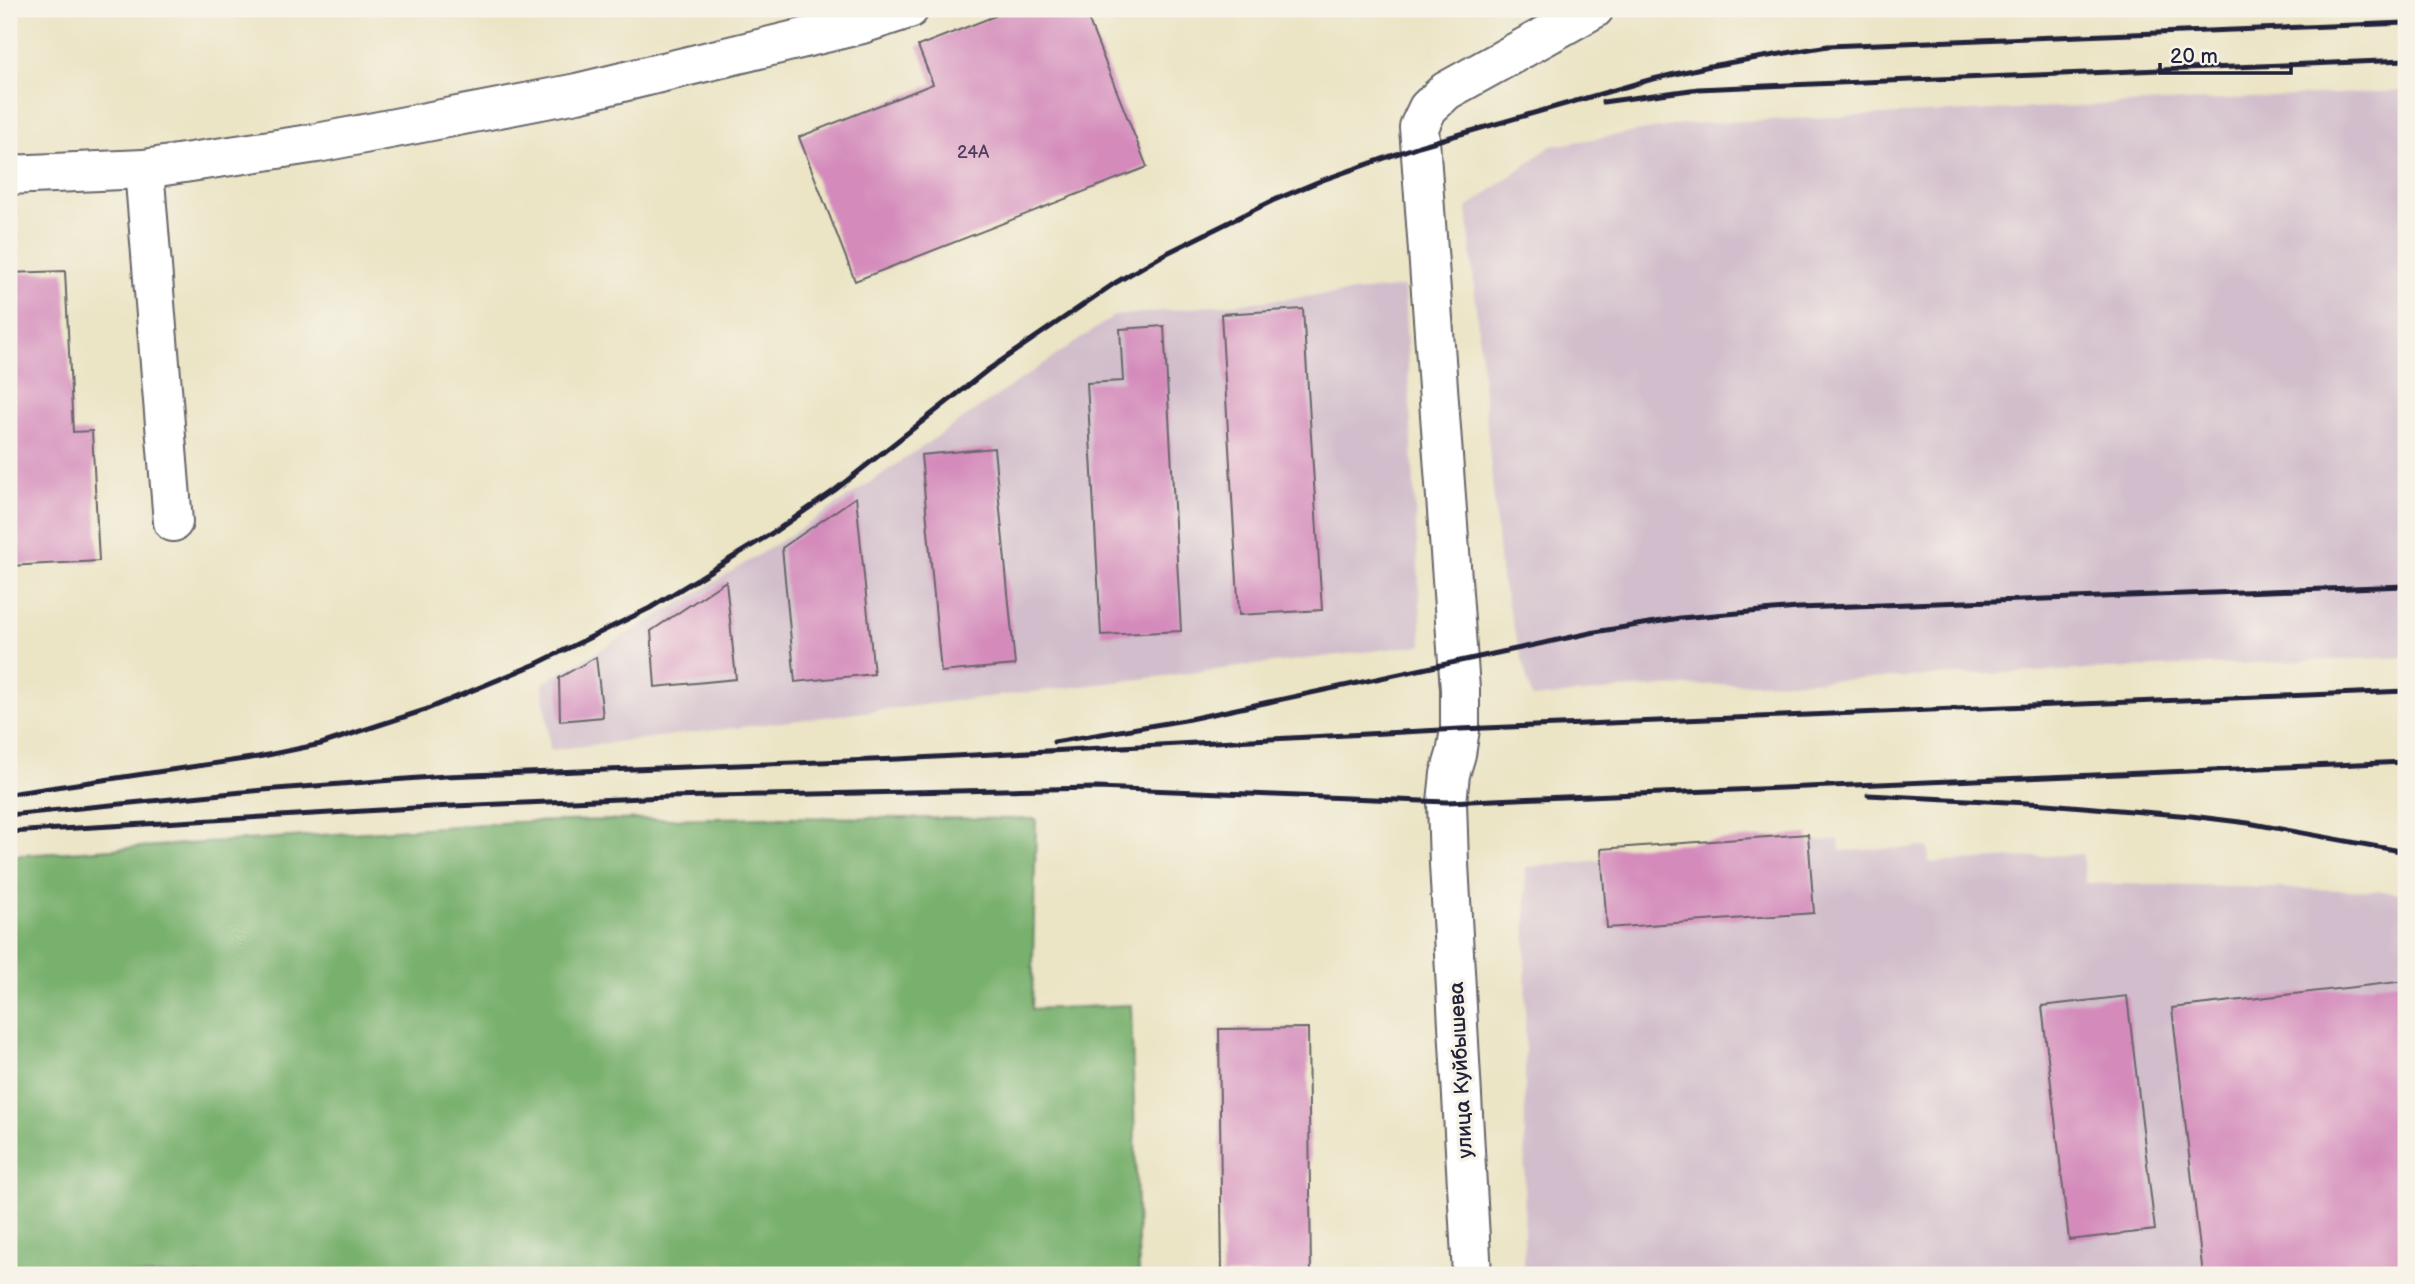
<svg xmlns="http://www.w3.org/2000/svg" width="2415" height="1284" font-family="'Balsamiq Sans',sans-serif">
<rect width="100%" height="100%" fill="#f7f3e8"/>
<filter id="ink" filterUnits="userSpaceOnUse"><feTurbulence type="fractalNoise" baseFrequency=".0143" numOctaves="2"/><feDisplacementMap in="SourceGraphic" scale="14" xChannelSelector="R" yChannelSelector="G"/><feConvolveMatrix kernelMatrix="1 2 1 2 8 2 1 2 1" color-interpolation-filters="sRGB"/></filter>
<filter id="wash" filterUnits="userSpaceOnUse"><feTurbulence type="fractalNoise" baseFrequency=".00686" numOctaves="4" result="noise"/><feDisplacementMap in="SourceGraphic" scale="28" xChannelSelector="R" yChannelSelector="G"/><feGaussianBlur stdDeviation="1.57" result="paint"/><feColorMatrix in="noise" values="0 0 0 0 0 0 0 0 0 0 0 0 0 0 0 0 0 1.4 0 .05"/><feComposite in="paint" operator="in"/></filter>
<g filter="url(#wash)">
<rect width="100%" height="100%" fill="#ebe4c5"/>
<g fill="#d1bdcb">
<polygon points="2406,91 2406,657 1634,688 1532,698 1501,578 1467,208 1551,146 1684,124"/>
<polygon points="1404,287 1422,645 550,750 543,683 689,598 813,521 1114,316"/>
<polygon points="1839,839 1840,851 1928,847 1929,863 2082,854 2085,883 2380,891 2406,893 2406,1275 1524,1275 1526,867"/>
</g>
<polygon fill="#78b06d" stroke="#4d6954" stroke-width="2" points="767,817 1036,819 1032,1009 1131,1005 1139,1275 9,1275 9,856 515,822"/>
<g id="blocks">
<g fill="#d48bbb">
<polygon points="1013,9 1084,9 1147,167 855,281 799,137 933,84 918,46"/>
<polygon points="65,271 73,432 92,431 99,561 9,566 9,273"/>
<polygon points="1303,309 1322,610 1239,615 1221,314"/>
<polygon points="1164,326 1181,631 1101,635 1087,383 1123,381 1120,329"/>
<polygon points="994,448 1015,665 941,672 921,455"/>
<polygon points="856,497 874,674 795,682 782,548"/>
<polygon points="726,581 736,679 655,687 651,631"/>
<polygon points="596,657 603,717 560,721 559,678"/>
<polygon points="1808,834 1814,913 1607,928 1601,849"/>
<polygon points="2406,981 2406,1275 2203,1275 2172,1008"/>
<polygon points="2127,996 2155,1230 2069,1240 2042,1006"/>
<polygon points="1308,1028 1311,1275 1222,1275 1219,1029"/>
</g>
</g>
</g>
<g filter="url(#ink)">
<use href="#blocks" fill-opacity="0" stroke="#68666b" stroke-width="2"/>
<g fill="none" stroke-linecap="round" stroke-linejoin="round">
<g stroke="#68666b" stroke-width="42">
<g id="minor">
<polyline points="144,169 173,522"/>
<polyline points="9,175 144,169 317,143 577,93 862,24 909,9"/>
<polyline points="1472,1275 1449,864 1447,802 1450,774 1456,754 1460,729 1460,689 1419,127 1428,108 1446,91 1594,9"/>
</g>
</g>
<use href="#minor" stroke="#fff" stroke-width="38"/>
<g stroke="#22223b" stroke-width="5">
<polyline points="1603,102 1698,89 1766,86 2406,60"/>
<polyline points="1054,742 1185,720 1595,632 1680,618 1798,608 2406,586"/>
<polyline points="9,794 258,757 321,744 425,710 536,664 650,608 777,530 835,490 989,369 1115,283 1163,255 1272,201 1320,181 1419,146 1649,80 1710,66 1828,46 2406,23"/>
<polyline points="1868,795 2047,804 2191,816 2248,823 2406,852"/>
<polyline points="9,815 263,790 445,776 898,759 1460,729 2406,691"/>
<polyline points="9,832 431,807 667,797 1097,788 1447,802 2406,762"/>
</g>
</g>
</g>
<g text-anchor="middle" dominant-baseline="central" stroke-width="7" stroke-linejoin="round" paint-order="stroke">
<g font-size="18" fill="#4e3c5b">
<text x="973" y="152">24А</text>
</g>
<g font-size="21" fill="#22223b" stroke="#f7f3e8">
<text transform="translate(1461 1070) rotate(-93)">улица Куйбышева</text>
</g>
</g>
<rect width="2415" height="1284" fill="none" stroke="#f7f3e8" stroke-width="35"/>
<path d="M2160 63v10h131v-10" fill="none" stroke="#22223b" stroke-width="3.5"/>
<text x="2170" y="63" font-size="21" fill="#22223b" stroke="#f7f3e8" stroke-width="5" paint-order="stroke">20 m</text>
</svg>
